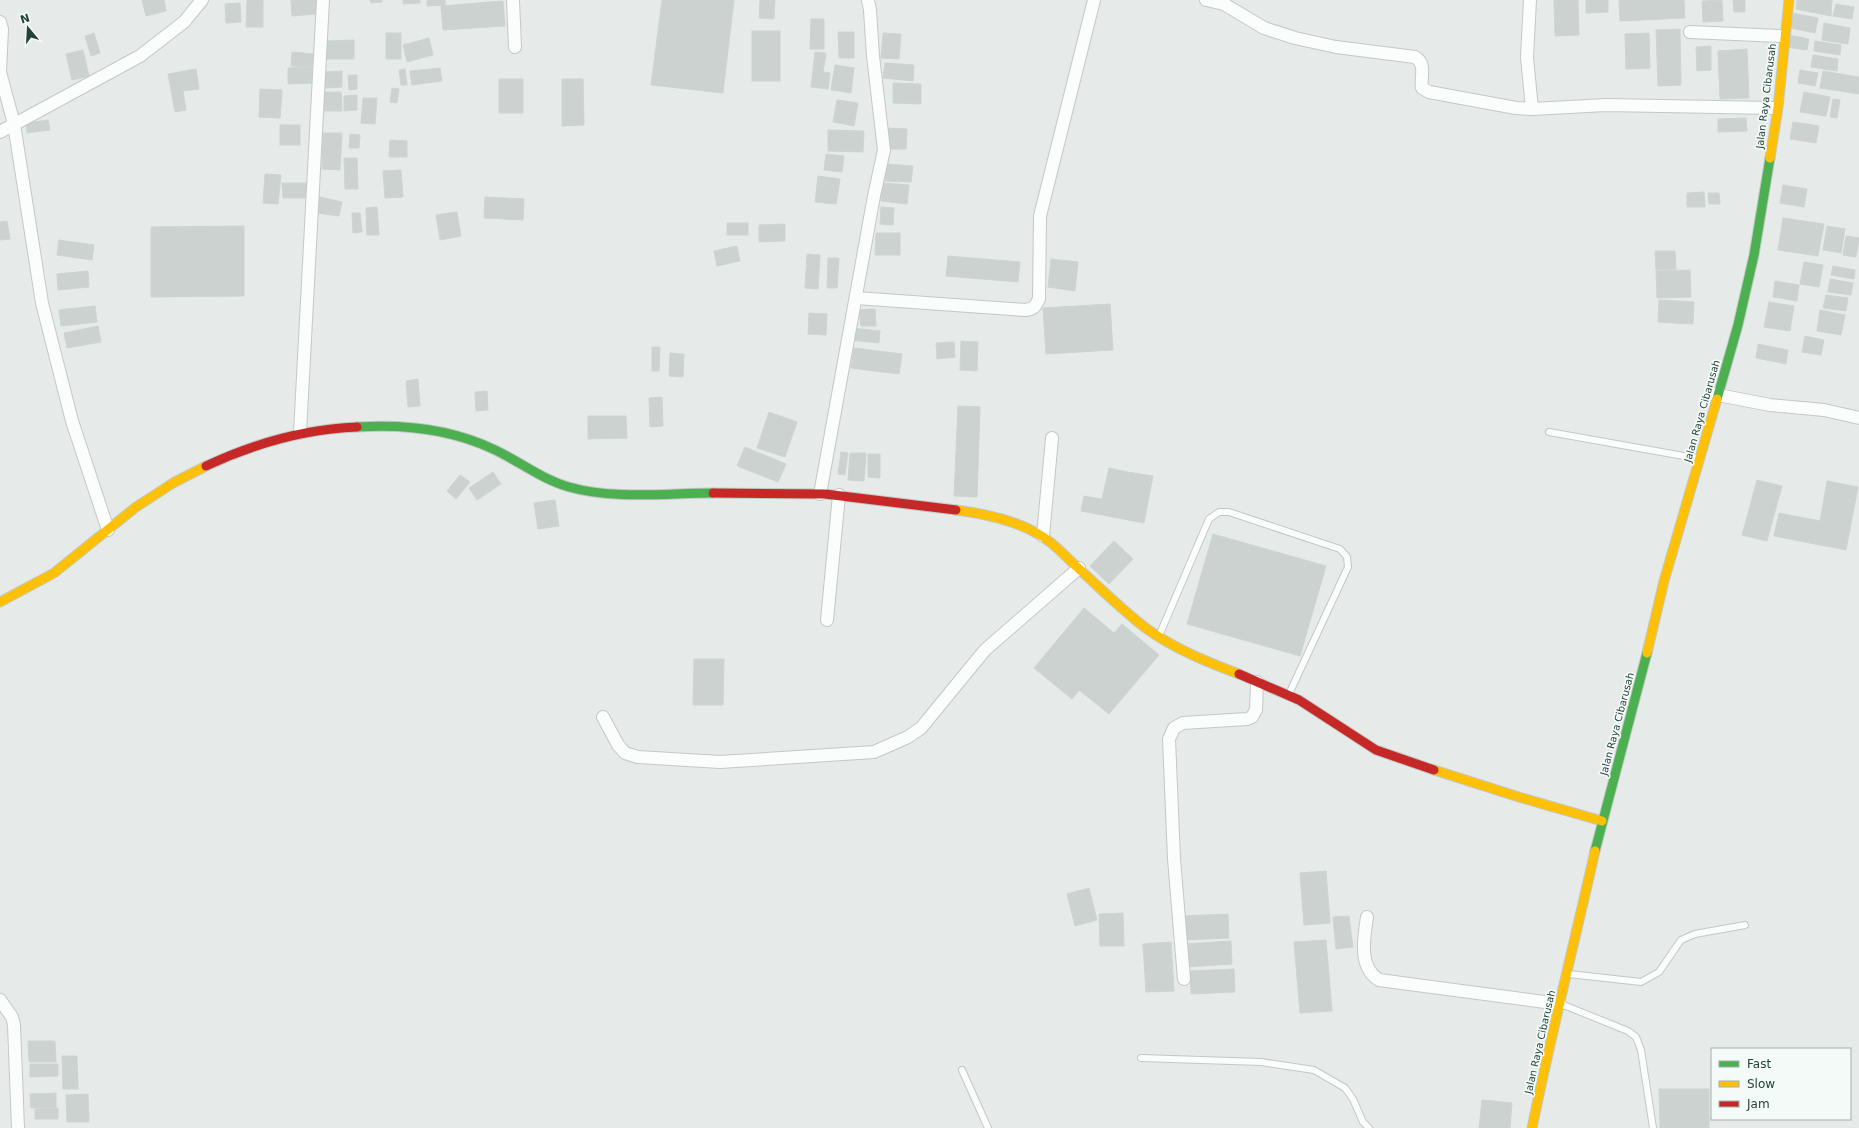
<svg xmlns="http://www.w3.org/2000/svg" width="1859" height="1128" font-family="'DejaVu Sans',sans-serif">
<rect width="100%" height="100%" fill="#e6ebe9"/>
<g fill="#ccd2d0" stroke="#ced4d2">
<polygon points="142,0 164,0 166,11 146,16"/>
<polygon points="247,0 263,0 263,27 246,27"/>
<polygon points="291,0 316,0 317,14 292,16"/>
<polygon points="370,0 382,0 382,2 371,3"/>
<polygon points="403,0 420,0 420,3 403,4"/>
<polygon points="427,0 445,0 445,5 427,6"/>
<polygon points="662,0 734,0 723,93 651,85"/>
<polygon points="760,0 775,0 774,19 759,18"/>
<polygon points="1554,0 1578,0 1579,35 1555,36"/>
<polygon points="1586,0 1608,0 1608,12 1586,13"/>
<polygon points="1619,0 1684,0 1685,18 1620,21"/>
<polygon points="1722,0 1723,21 1703,22 1702,1"/>
<polygon points="1733,0 1745,0 1745,12 1734,12"/>
<polygon points="1797,0 1832,0 1831,16 1796,9"/>
<polygon points="503,1 505,26 443,30 441,6"/>
<polygon points="240,3 241,22 226,23 225,4"/>
<polygon points="1836,4 1854,7 1852,19 1833,16"/>
<polygon points="1792,13 1818,18 1815,33 1790,28"/>
<polygon points="811,19 824,19 824,49 810,49"/>
<polygon points="1824,23 1850,28 1848,44 1822,40"/>
<polygon points="1680,29 1681,85 1658,86 1656,30"/>
<rect x="752" y="31" width="28" height="50"/>
<polygon points="838,32 854,32 854,58 839,58"/>
<polygon points="94,33 100,53 91,56 85,36"/>
<rect x="386" y="33" width="15" height="26"/>
<polygon points="883,33 901,34 899,59 881,58"/>
<polygon points="1649,33 1650,68 1626,69 1625,34"/>
<polygon points="1789,35 1809,39 1807,50 1786,47"/>
<polygon points="429,38 433,55 407,62 403,45"/>
<polygon points="354,40 354,59 326,59 326,41"/>
<polygon points="1815,41 1841,45 1840,55 1814,51"/>
<polygon points="1711,46 1711,70 1697,71 1696,47"/>
<polygon points="1747,49 1749,98 1720,99 1718,51"/>
<polygon points="83,50 89,76 72,80 66,54"/>
<polygon points="292,52 313,54 312,67 291,66"/>
<polygon points="815,52 826,53 823,72 830,73 828,89 811,87"/>
<polygon points="1813,55 1838,59 1837,71 1811,67"/>
<polygon points="885,63 914,65 913,81 883,78"/>
<polygon points="835,65 854,68 851,93 831,90"/>
<polygon points="312,67 312,83 288,84 288,68"/>
<polygon points="440,68 442,81 412,85 410,71"/>
<polygon points="196,69 199,89 183,91 186,110 175,112 168,74"/>
<polygon points="405,69 407,85 401,85 399,70"/>
<polygon points="1800,70 1818,73 1815,86 1798,83"/>
<polygon points="342,71 342,87 325,88 325,72"/>
<polygon points="1823,71 1859,77 1859,94 1820,88"/>
<polygon points="348,75 357,75 357,89 349,90"/>
<rect x="499" y="79" width="24" height="34"/>
<polygon points="562,79 583,79 584,125 562,126"/>
<polygon points="893,83 921,84 921,104 893,103"/>
<polygon points="392,88 399,89 397,103 390,102"/>
<polygon points="260,89 282,90 280,118 259,117"/>
<polygon points="321,92 341,92 342,111 322,111"/>
<polygon points="1804,92 1830,97 1826,116 1800,112"/>
<polygon points="357,95 357,110 344,111 344,96"/>
<polygon points="363,98 377,98 375,124 361,123"/>
<polygon points="1833,99 1840,100 1837,118 1830,117"/>
<polygon points="837,100 858,103 854,126 833,122"/>
<polygon points="1746,118 1747,131 1718,132 1718,119"/>
<polygon points="48,120 50,130 27,133 26,123"/>
<polygon points="1793,122 1819,126 1816,143 1790,139"/>
<rect x="280" y="125" width="20" height="20"/>
<polygon points="886,128 907,129 906,149 885,149"/>
<polygon points="828,130 864,131 863,152 828,151"/>
<polygon points="323,133 342,133 340,170 322,169"/>
<polygon points="350,134 360,135 359,148 349,148"/>
<polygon points="390,140 407,141 407,157 389,157"/>
<polygon points="826,154 844,156 842,172 824,170"/>
<polygon points="344,158 357,158 358,189 345,189"/>
<polygon points="886,164 913,166 911,182 885,181"/>
<polygon points="401,170 403,197 385,198 383,171"/>
<polygon points="265,174 281,175 278,204 263,203"/>
<polygon points="818,176 840,179 836,204 815,202"/>
<polygon points="282,183 309,183 309,198 283,198"/>
<polygon points="883,183 909,185 907,204 881,201"/>
<polygon points="1783,185 1807,189 1804,207 1780,203"/>
<polygon points="1704,192 1705,207 1687,207 1687,193"/>
<polygon points="1708,193 1719,193 1720,204 1709,204"/>
<polygon points="320,197 342,202 339,216 317,213"/>
<polygon points="485,197 524,199 523,220 484,218"/>
<polygon points="377,207 379,235 367,235 366,208"/>
<polygon points="881,207 894,208 893,225 880,224"/>
<polygon points="457,212 461,236 440,240 436,215"/>
<polygon points="352,213 360,213 362,232 353,233"/>
<polygon points="1783,218 1824,224 1818,256 1778,250"/>
<polygon points="7,221 10,239 0,240 0,222"/>
<rect x="727" y="223" width="21" height="12"/>
<polygon points="785,224 785,241 759,242 759,225"/>
<polygon points="244,226 244,296 151,297 151,227"/>
<polygon points="1827,226 1845,229 1841,253 1823,250"/>
<polygon points="876,233 900,233 900,255 875,255"/>
<polygon points="1846,236 1859,238 1856,257 1843,255"/>
<polygon points="59,240 94,245 92,260 57,255"/>
<polygon points="737,246 740,261 717,266 714,251"/>
<polygon points="1655,251 1675,251 1676,269 1656,270"/>
<polygon points="807,254 820,255 818,289 805,288"/>
<polygon points="948,256 1020,262 1018,282 946,276"/>
<polygon points="828,258 839,258 837,288 827,288"/>
<polygon points="1051,259 1078,262 1075,291 1048,287"/>
<polygon points="1804,262 1823,265 1819,287 1800,284"/>
<polygon points="1833,266 1855,270 1854,279 1831,275"/>
<polygon points="1690,270 1691,297 1657,298 1656,271"/>
<polygon points="88,271 89,287 58,290 57,274"/>
<polygon points="1830,279 1853,283 1851,295 1828,292"/>
<polygon points="1775,281 1799,285 1797,301 1773,297"/>
<polygon points="1826,295 1848,298 1846,311 1823,308"/>
<polygon points="1659,300 1694,302 1693,324 1658,322"/>
<polygon points="1769,302 1794,306 1790,331 1764,327"/>
<polygon points="1110,304 1113,350 1046,354 1043,308"/>
<polygon points="95,306 97,322 61,326 59,310"/>
<polygon points="875,309 876,326 861,326 859,310"/>
<polygon points="1820,310 1845,315 1841,335 1817,331"/>
<polygon points="809,313 827,314 826,335 808,334"/>
<polygon points="98,326 101,342 67,348 64,333"/>
<polygon points="851,328 880,331 879,343 850,340"/>
<polygon points="1805,336 1824,340 1821,355 1802,352"/>
<polygon points="961,341 978,342 977,371 960,370"/>
<polygon points="954,342 955,357 937,359 936,343"/>
<polygon points="1758,344 1788,350 1786,364 1756,358"/>
<polygon points="652,347 660,347 659,371 652,371"/>
<polygon points="854,348 902,354 899,374 851,368"/>
<polygon points="670,353 684,354 683,377 669,376"/>
<polygon points="418,379 420,406 408,407 406,381"/>
<polygon points="487,391 488,410 476,411 475,392"/>
<polygon points="662,397 663,426 650,427 649,398"/>
<polygon points="958,406 980,407 977,497 954,496"/>
<polygon points="769,412 797,422 785,457 757,448"/>
<polygon points="588,416 626,416 627,438 588,439"/>
<polygon points="745,447 786,464 778,482 737,466"/>
<polygon points="841,452 848,453 845,475 838,474"/>
<polygon points="850,453 866,453 864,481 848,480"/>
<polygon points="868,454 880,454 880,478 868,477"/>
<polygon points="1109,468 1127,472 1118,518 1081,511 1084,496 1102,499"/>
<polygon points="493,472 501,484 477,500 469,488"/>
<polygon points="1127,472 1153,476 1144,523 1118,518"/>
<polygon points="460,475 470,482 456,499 447,491"/>
<polygon points="1757,480 1782,486 1767,541 1742,535"/>
<polygon points="1827,481 1858,487 1846,550 1774,536 1779,513 1820,521"/>
<polygon points="555,500 559,526 538,529 534,503"/>
<polygon points="1213,534 1326,566 1300,656 1187,624"/>
<polygon points="1114,541 1133,559 1109,584 1090,566"/>
<polygon points="1084,608 1114,633 1122,624 1159,655 1109,714 1079,690 1072,699 1034,668"/>
<polygon points="694,659 724,659 723,705 693,705"/>
<polygon points="1326,871 1330,923 1304,925 1300,873"/>
<polygon points="1089,888 1097,920 1075,926 1067,894"/>
<polygon points="1123,913 1124,946 1100,946 1099,914"/>
<polygon points="1228,914 1229,938 1184,940 1183,916"/>
<polygon points="1349,916 1353,947 1336,949 1333,917"/>
<polygon points="1326,940 1332,1011 1300,1013 1294,942"/>
<polygon points="1231,941 1232,964 1186,967 1185,944"/>
<polygon points="1171,942 1174,991 1146,992 1143,944"/>
<polygon points="1234,969 1235,992 1191,994 1190,971"/>
<polygon points="28,1041 55,1041 56,1062 29,1062"/>
<polygon points="62,1056 77,1056 78,1089 63,1089"/>
<polygon points="30,1064 58,1064 58,1076 30,1077"/>
<polygon points="1659,1089 1709,1089 1709,1128 1660,1128"/>
<polygon points="56,1093 56,1107 31,1108 30,1094"/>
<polygon points="88,1094 89,1122 67,1122 66,1095"/>
<polygon points="1482,1100 1512,1103 1510,1128 1479,1128"/>
<polygon points="58,1108 58,1119 35,1119 35,1109"/>
</g>
<g fill="none" stroke-linecap="round" stroke-linejoin="round">
<g stroke="#c3c8c6" stroke-width="8">
<g id="lane">
<polyline points="1549,432 1695,458"/>
<polyline points="1159,636 1209,519 1219,512 1229,512 1340,549 1347,557 1348,567 1289,694"/>
<polyline points="1569,974 1641,982 1659,972 1681,940 1695,934 1745,925"/>
<polyline points="1561,1004 1628,1031 1636,1037 1641,1050 1653,1128"/>
<polyline points="1141,1058 1261,1062 1314,1070 1345,1088 1353,1099 1363,1122 1369,1128"/>
<polyline points="962,1070 988,1128"/>
</g>
</g>
<g stroke="#c3c8c6" stroke-width="14">
<g id="street">
<polyline points="513,0 515,47"/>
<path d="M1206,0l18,4 40,24 31,10 41,9 79,10c12,7 5,20 7,31l7,4 87,16 16,1 74,-4 167,3"/>
<polyline points="1530,0 1527,57 1532,109"/>
<polyline points="0,22 2,29 0,72 14,124 42,303 72,421 108,530"/>
<polyline points="1690,32 1780,36"/>
<polyline points="0,132 140,56 184,22 202,0"/>
<path d="M856,298l169,12c9,-1 10,-3 14,-11l1,-83 54,-216"/>
<polyline points="1713,394 1770,405 1824,410 1859,418"/>
<polyline points="300,433 323,0"/>
<polyline points="820,494 874,196 884,150 873,56 870,10 868,0"/>
<polyline points="1043,536 1052,438"/>
<polyline points="827,620 839,495"/>
<polyline points="603,717 618,745 625,753 638,757 720,762 874,752 908,737 921,728 985,650 1079,568"/>
<path d="M1367,917c-3,21 -9,50 12,63l181,24"/>
<polyline points="1184,979 1174,859 1169,739 1174,728 1183,723 1247,719 1252,717 1256,710 1257,682"/>
<polyline points="0,1000 12,1017 14,1025 18,1128"/>
</g>
</g>
<g stroke="#c1c9c6" stroke-width="11">
<g id="fast">
<polyline points="1717,399 1738,325 1754,255 1770,158"/>
<path d="M357,427c46,-3 94,2 136,22 26,12 48,30 76,38 46,13 97,6 144,6"/>
<polyline points="1595,851 1647,653"/>
</g>
</g>
<g stroke="#c1c9c6" stroke-width="11">
<g id="slow">
<polyline points="1770,158 1778,108 1789,0"/>
<path d="M956,510c29,4 59,10 84,25 14,8 25,21 37,32 23,21 45,43 70,62 28,20 60,33 92,45"/>
<polyline points="0,602 54,573 136,507 173,483 206,466"/>
<polyline points="1647,653 1664,581 1717,399"/>
<polyline points="1434,770 1522,798 1602,821"/>
<path d="M1532,1128c19,-93 42,-184 63,-277"/>
</g>
</g>
<g stroke="#c1c9c6" stroke-width="11">
<g id="jam">
<path d="M206,466c47,-22 99,-37 151,-39"/>
<polyline points="713,493 825,494 956,510"/>
<polyline points="1239,674 1299,700 1376,750 1434,770"/>
</g>
</g>
<use href="#lane" stroke="#fbfcfc" stroke-width="6"/>
<use href="#street" stroke="#fbfcfc" stroke-width="12"/>
<use href="#fast" stroke="#4caf50" stroke-width="9"/>
<use href="#slow" stroke="#ffc107" stroke-width="9"/>
<use href="#jam" stroke="#c62828" stroke-width="9"/>
</g>
<g text-anchor="middle" dominant-baseline="central" stroke-width="3.5" stroke-linejoin="round" paint-order="stroke">
<g font-size="10" fill="#214139" stroke="#f4faf7">
<text transform="translate(1766 96) rotate(-83)">Jalan Raya Cibarusah</text>
<text transform="translate(1702 411) rotate(-74)">Jalan Raya Cibarusah</text>
<text transform="translate(1617 724) rotate(-75)">Jalan Raya Cibarusah</text>
<text transform="translate(1540 1042) rotate(-77)">Jalan Raya Cibarusah</text>
</g>
</g>
<rect x="1711" y="1048" width="140" height="72" fill="#f4faf7" stroke="#a0b0ab"/>
<rect x="1719" y="1061" width="20" height="6" fill="#4caf50" stroke="#a0b0ab"/>
<text x="1747" y="1068" font-size="12" fill="#214139">Fast</text>
<rect x="1719" y="1081" width="20" height="6" fill="#ffc107" stroke="#a0b0ab"/>
<text x="1747" y="1088" font-size="12" fill="#214139">Slow</text>
<rect x="1719" y="1101" width="20" height="6" fill="#c62828" stroke="#a0b0ab"/>
<text x="1747" y="1108" font-size="12" fill="#214139">Jam</text>
<g transform="translate(28 28) rotate(342)" stroke="#f4faf7" stroke-width="3" paint-order="stroke">
<path d="M0-3L7 15L0 10L-7 15Z" fill="#214139"/>
<text y="-6" font-size="11" font-weight="bold" text-anchor="middle" fill="#214139">N</text>
</g>
</svg>
